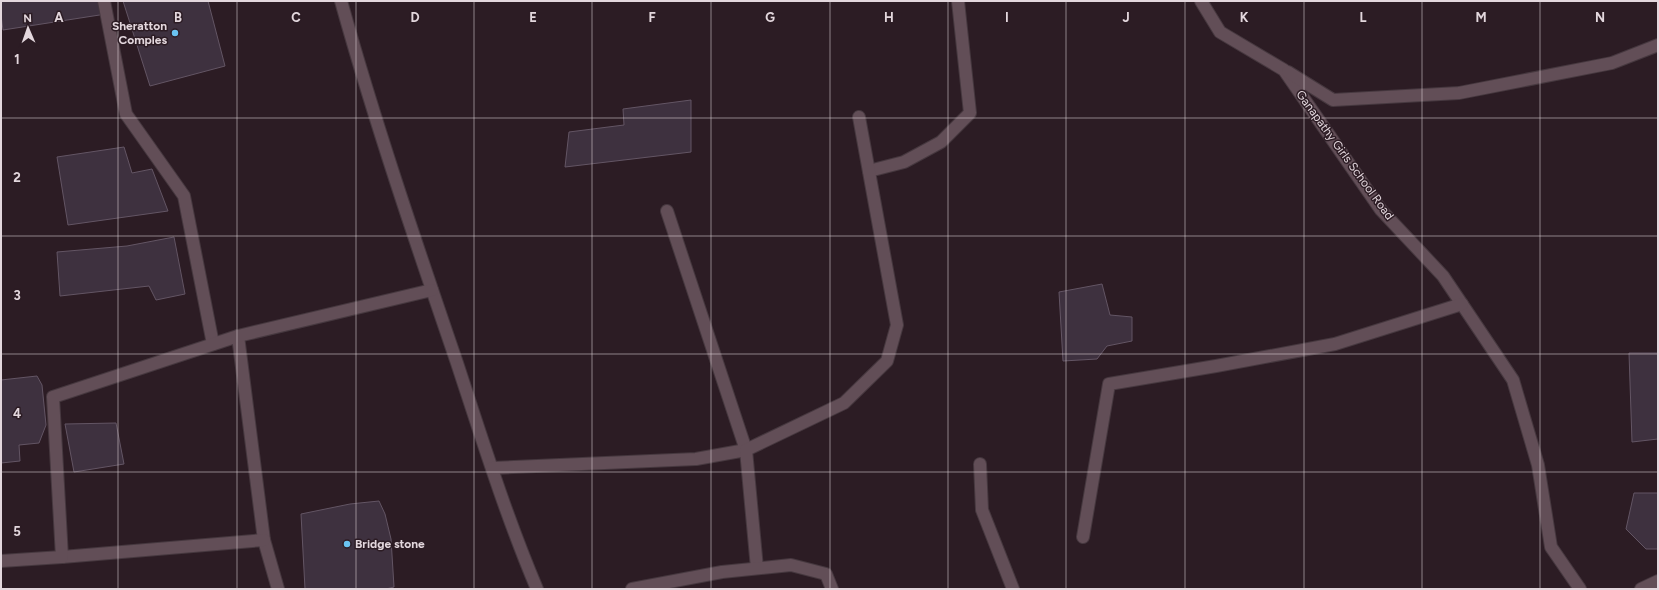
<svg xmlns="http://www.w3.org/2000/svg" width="1659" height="590" font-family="Figtree,sans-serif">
<rect width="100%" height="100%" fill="#2c1c24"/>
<g fill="#3e313f" stroke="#635564">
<polygon points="1,1 102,1 106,14 3,30 1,15"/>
<polygon points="123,1 208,1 225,66 150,86"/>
<polygon points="691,100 691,152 565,167 569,132 624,125 623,109"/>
<polygon points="124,147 132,173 152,169 168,211 68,225 57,157"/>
<polygon points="174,237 185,294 156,300 149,286 60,296 57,252 127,246"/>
<polygon points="1102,284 1110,315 1132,317 1132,341 1107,346 1097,359 1063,361 1059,292"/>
<polygon points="1629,353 1658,353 1658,439 1632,442"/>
<polygon points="37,376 42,385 46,425 39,443 19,445 20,461 1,463 1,380"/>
<polygon points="116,423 124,464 74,472 65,424"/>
<polygon points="1634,493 1658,493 1658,549 1646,549 1626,529"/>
<polygon points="379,501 385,514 391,539 394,587 386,589 305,589 301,514 350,504"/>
</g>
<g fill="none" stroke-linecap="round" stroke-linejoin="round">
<g stroke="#46383f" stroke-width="14">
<g id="minor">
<polyline points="104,1 126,114 184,196 213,344"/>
<path d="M341,1c34,122 75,242 116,362 25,76 49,153 80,226"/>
<polyline points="1201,1 1220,32 1284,70 1381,210 1443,276 1513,380 1538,465 1551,547 1580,589"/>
<polyline points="1288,72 1333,100 1459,93 1612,63 1658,45"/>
<polyline points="869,171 904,162 941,142 970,113 958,1"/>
<polyline points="238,336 264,540 278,589"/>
<polyline points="980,464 982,510 1013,589"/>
<polyline points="492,468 696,459 746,450 667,211"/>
<polyline points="1083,537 1109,384 1216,366 1335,344 1462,304"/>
<polyline points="62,557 264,540"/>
<polyline points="1,561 62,557 53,397 238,336 432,290"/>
<polyline points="757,568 746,450 844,403 887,361 897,325 859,117"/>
<polyline points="632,589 722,572 791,565 826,574 832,589"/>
<polyline points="1641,589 1658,581"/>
</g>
</g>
<use href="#minor" stroke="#624e57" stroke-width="12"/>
</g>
<path fill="none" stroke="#e3d7dd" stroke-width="1" stroke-opacity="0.55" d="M118,1v588M237,1v588M356,1v588M474,1v588M592,1v588M711,1v588M830,1v588M948,1v588M1066,1v588M1185,1v588M1304,1v588M1422,1v588M1540,1v588M1,118h1657M1,236h1657M1,354h1657M1,472h1657"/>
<g fill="#6ac3f1" stroke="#2c1c24" stroke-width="1.5">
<circle cx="175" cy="33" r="4"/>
<circle cx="347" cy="544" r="4"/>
</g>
<g text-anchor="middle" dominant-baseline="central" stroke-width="3" stroke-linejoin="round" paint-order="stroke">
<g font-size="12" font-weight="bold" fill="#e3d7dd" stroke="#2c1c24" text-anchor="end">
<text x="167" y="26">Sheratton<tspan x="167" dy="14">Comples</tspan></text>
<text x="355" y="544" text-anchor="start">Bridge stone</text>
</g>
<g font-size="12" fill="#e3d7dd" stroke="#2c1c24">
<text transform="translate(1345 155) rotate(54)">Ganapathy Girls School Road</text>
</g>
</g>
<g font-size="13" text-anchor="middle" font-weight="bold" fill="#e3d7dd" stroke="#2c1c24" stroke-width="3" stroke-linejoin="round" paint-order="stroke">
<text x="59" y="22">A</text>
<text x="178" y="22">B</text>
<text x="296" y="22">C</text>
<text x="415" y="22">D</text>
<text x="533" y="22">E</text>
<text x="652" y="22">F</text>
<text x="770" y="22">G</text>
<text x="889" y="22">H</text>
<text x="1007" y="22">I</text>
<text x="1126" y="22">J</text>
<text x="1244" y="22">K</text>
<text x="1363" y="22">L</text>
<text x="1481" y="22">M</text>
<text x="1600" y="22">N</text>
<text x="17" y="64">1</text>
<text x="17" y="182">2</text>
<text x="17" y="300">3</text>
<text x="17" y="418">4</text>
<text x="17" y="536">5</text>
</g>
<rect width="1659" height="590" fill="none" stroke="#e3d7dd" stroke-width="4"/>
<g transform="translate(28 28) rotate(358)" stroke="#2c1c24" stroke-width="3" paint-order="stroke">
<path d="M0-3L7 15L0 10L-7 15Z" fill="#e3d7dd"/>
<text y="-6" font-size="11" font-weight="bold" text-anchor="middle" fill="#e3d7dd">N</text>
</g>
</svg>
